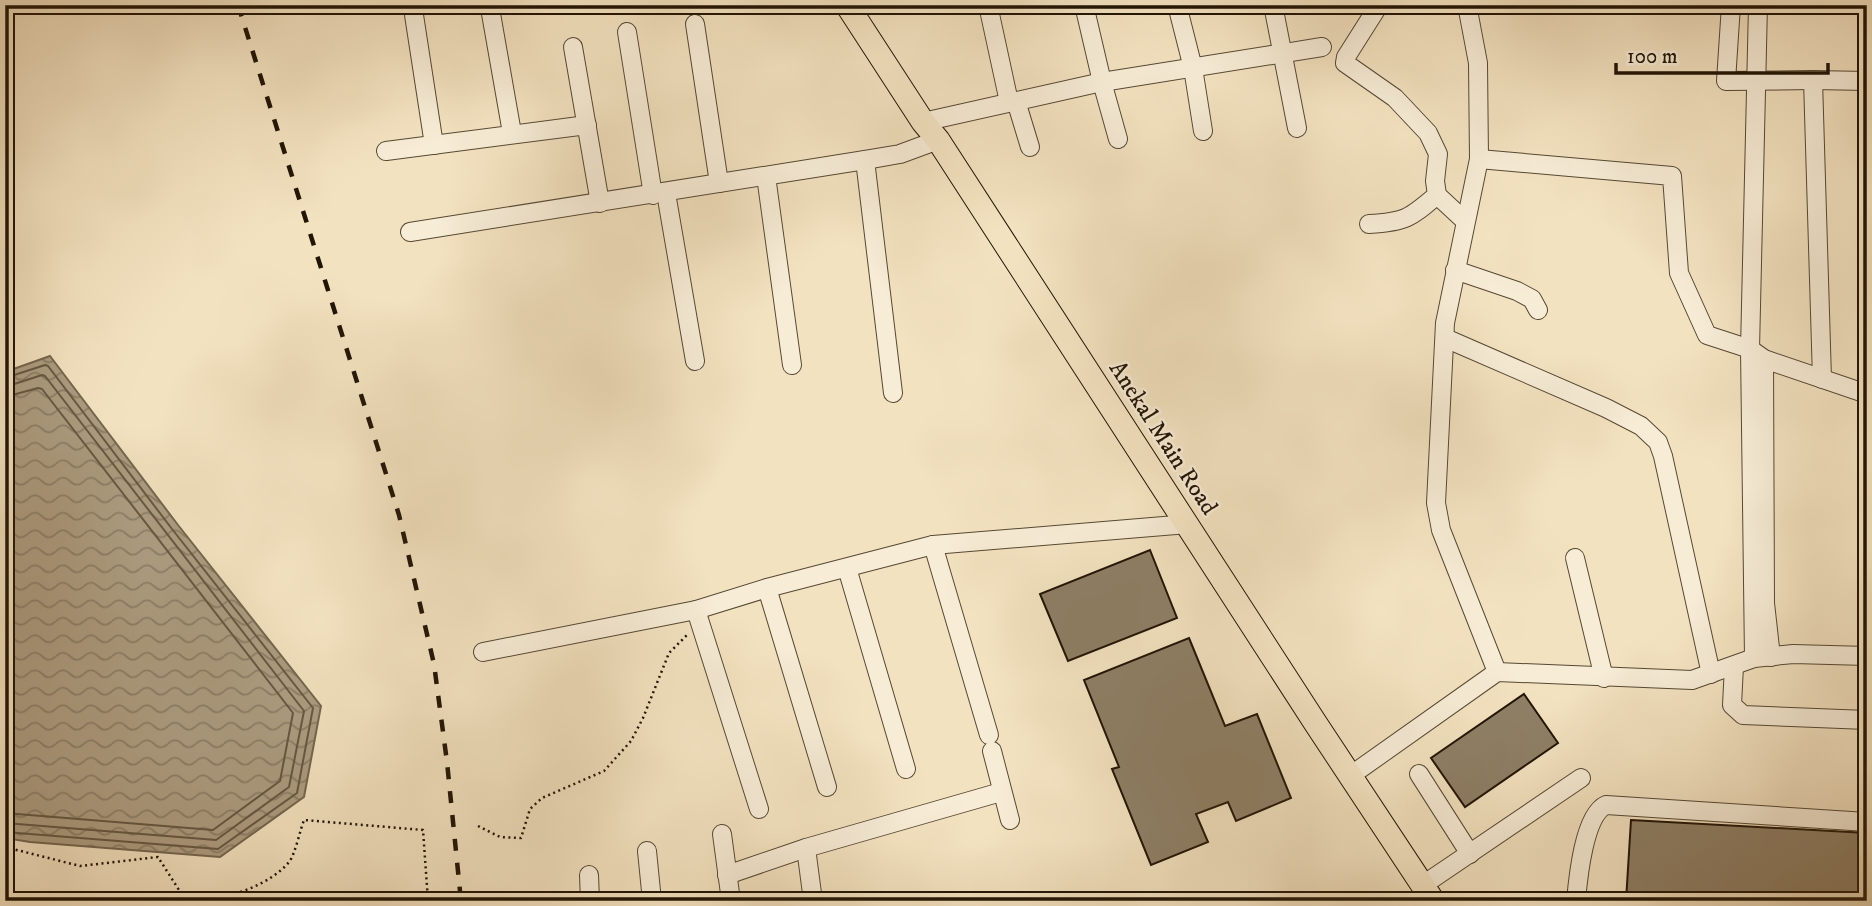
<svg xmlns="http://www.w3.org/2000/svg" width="1872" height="906" font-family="'IM FELL DW Pica',serif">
<defs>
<pattern id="water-waves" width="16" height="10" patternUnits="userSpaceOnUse" patternTransform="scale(1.75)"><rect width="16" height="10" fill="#ac9c80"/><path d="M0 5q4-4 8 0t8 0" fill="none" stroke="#8c7e67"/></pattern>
</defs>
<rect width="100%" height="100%" fill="#f3e2c0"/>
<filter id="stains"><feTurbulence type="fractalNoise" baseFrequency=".00286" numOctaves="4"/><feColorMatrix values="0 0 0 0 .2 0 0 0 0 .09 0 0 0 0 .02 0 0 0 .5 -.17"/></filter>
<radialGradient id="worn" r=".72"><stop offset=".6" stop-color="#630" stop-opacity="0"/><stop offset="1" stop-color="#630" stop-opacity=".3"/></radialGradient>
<polygon fill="url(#water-waves)" stroke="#74664f" stroke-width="2" points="50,356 178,525 321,706 304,797 220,857 30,842 5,838 5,372"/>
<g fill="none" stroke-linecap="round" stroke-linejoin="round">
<g stroke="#665842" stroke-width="2">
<polyline points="5,378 45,365 48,366 172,529 313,708 297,793 218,849 5,832"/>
<polyline points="5,387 42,375 45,376 304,711 289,787 216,840 5,823"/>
<polyline points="5,397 38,388 42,389 293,713 280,781 213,830 5,813"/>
</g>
</g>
<g fill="#8e7f66" stroke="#211405" stroke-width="2">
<polygon points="1150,550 1177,618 1068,661 1040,594"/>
<polygon points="1189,638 1225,726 1257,714 1291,798 1236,821 1228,802 1196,814 1208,842 1151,865 1112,769 1119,767 1084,680"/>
<polygon points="1524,694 1558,743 1465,807 1431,758"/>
<polygon points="1631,820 1867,833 1867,901 1626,901"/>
</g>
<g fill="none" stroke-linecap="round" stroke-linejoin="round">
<g stroke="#564834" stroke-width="20">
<g id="minor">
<polyline points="988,5 1009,102"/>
<polyline points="1084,5 1102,82 1118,139"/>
<polyline points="1177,5 1193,68 1203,131"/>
<polyline points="1273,5 1297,128"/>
<polyline points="1467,5 1478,63 1479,159 1445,323 1436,503 1441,530 1497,672"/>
<polyline points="1731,5 1726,81 1813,80"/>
<polyline points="490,8 512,133"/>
<polyline points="414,15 434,145"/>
<polyline points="695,24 719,183"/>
<polyline points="627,32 653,195"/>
<polyline points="573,47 600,203"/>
<polyline points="1016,101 1030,147"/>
<polyline points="923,122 1102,82 1322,47"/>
<polyline points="386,151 587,125"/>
<polyline points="1479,159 1672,176 1679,273 1707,335 1750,349 1764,359 1867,394"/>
<polyline points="865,160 893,393"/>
<polyline points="766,176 792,365"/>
<polyline points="666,193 695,361"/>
<polyline points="1437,195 1465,221"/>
<path d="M1369,224c37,-2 41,-6 68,-29l-2,-14 3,-27 -10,-21 -33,-35 -50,-35 1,-6 33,-52"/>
<polyline points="410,232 865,160 900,154 938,140"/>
<polyline points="1455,270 1517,291 1532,299 1538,310"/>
<polyline points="1445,338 1606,408 1641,426 1658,442 1663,456 1711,674"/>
<polyline points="1764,359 1765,603 1771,657"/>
<polyline points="1822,379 1813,80 1867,81"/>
<polyline points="933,545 989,735"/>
<polyline points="1575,558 1604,678"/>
<polyline points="847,568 906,769"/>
<polyline points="767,588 827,787"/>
<polyline points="696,610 759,809"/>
<polyline points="483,652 696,610 767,588 933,545 1188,524"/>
<polyline points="1754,658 1750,349 1758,5"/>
<polyline points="1734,666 1732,705 1743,715 1867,720"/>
<polyline points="992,751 1010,820"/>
<polyline points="1419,774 1470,854"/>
<polyline points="1350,776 1497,672 1692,680 1754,658 1793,654 1867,656"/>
<polyline points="722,834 731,901"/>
<polyline points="647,851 652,901"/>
<polyline points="589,875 590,901"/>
<polyline points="727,875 806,848"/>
<polyline points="1423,885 1581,778"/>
<polyline points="813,901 806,848 1001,792"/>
<path d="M1576,901c2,-23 8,-86 30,-96l261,17"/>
</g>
</g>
<g stroke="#211405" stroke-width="25">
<polyline id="major" points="847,5 923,122 938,140 1316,724 1433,901"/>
</g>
<g stroke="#211405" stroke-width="2.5" stroke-dasharray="2 3.5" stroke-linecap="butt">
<polyline points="478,826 500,837 521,838 530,809 542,798 604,771 631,741 643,718 669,653 688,634"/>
<polyline points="5,847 80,866 158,857 179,890 194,901"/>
<path d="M203,901c28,-4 67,-16 86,-39 6,-7 11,-32 15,-42l119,10 5,71"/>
</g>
<use href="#minor" stroke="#f7ecd6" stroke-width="18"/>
<use href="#major" stroke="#f3e2c0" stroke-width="23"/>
<polyline stroke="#211405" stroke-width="4.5" stroke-dasharray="12 12" stroke-linecap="butt" points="238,5 399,515 434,664 447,762 461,901"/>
</g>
<g text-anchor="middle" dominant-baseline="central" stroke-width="5" stroke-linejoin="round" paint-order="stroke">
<g font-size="24" fill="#211405" stroke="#f7ecd6">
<text transform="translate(1163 438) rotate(57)">Anekal Main Road</text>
</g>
</g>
<rect width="1872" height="906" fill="none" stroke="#f3e2c0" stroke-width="28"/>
<rect x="7" y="7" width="1858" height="892" fill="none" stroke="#211405" stroke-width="3.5"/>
<rect x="14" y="14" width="1844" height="878" fill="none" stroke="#211405" stroke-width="2"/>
<path d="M1616 63v10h212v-10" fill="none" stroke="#211405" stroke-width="3.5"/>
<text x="1627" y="63" font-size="21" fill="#211405" stroke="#f7ecd6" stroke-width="5" paint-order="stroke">100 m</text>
<rect width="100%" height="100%" filter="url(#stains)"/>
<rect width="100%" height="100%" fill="url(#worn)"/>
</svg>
